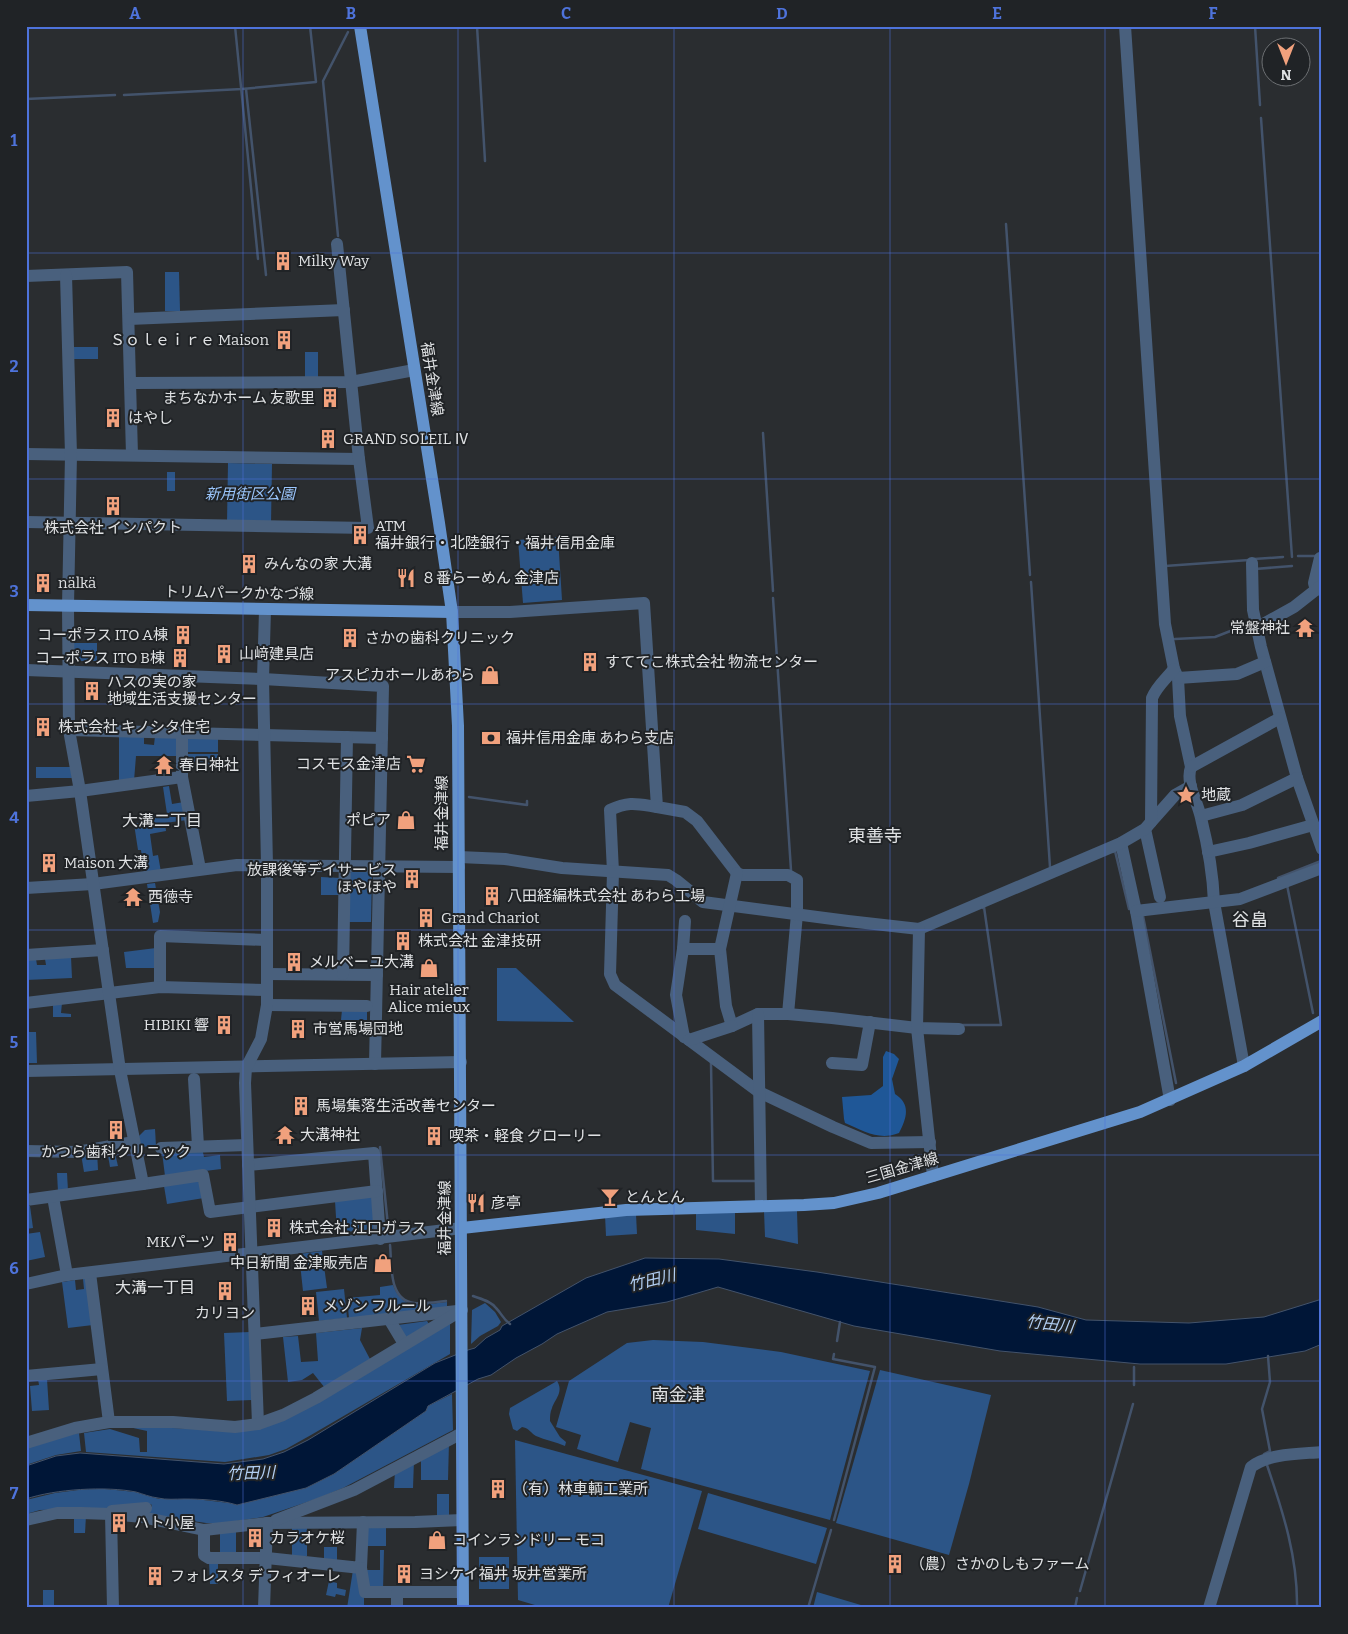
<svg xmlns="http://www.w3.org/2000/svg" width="1348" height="1634" font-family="Bitter,'Noto Sans JP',serif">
<rect width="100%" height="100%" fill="#2a2d30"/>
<g fill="#2c5587">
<polygon points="165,272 179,272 180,311 165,311"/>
<rect x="73" y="347" width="25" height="12"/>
<rect x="305" y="352" width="13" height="27"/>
<polygon points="228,463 272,464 271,524 227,523"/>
<rect x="167" y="472" width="8" height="19"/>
<polygon points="558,537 562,600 523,603 518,540"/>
<rect x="73" y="643" width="24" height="18"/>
<polygon points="119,735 144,735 144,744 154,745 155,736 178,737 181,756 136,756 134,781 119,783"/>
<rect x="188" y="739" width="30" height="13"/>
<rect x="187" y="754" width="31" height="12"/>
<polygon points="36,767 71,767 72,778 36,778"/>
<polygon points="169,786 172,804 184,802 187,820 165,823 166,831 150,834 153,856 158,855 161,872 144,874 141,850 138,850 134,824 140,823 139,818 167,814 163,787"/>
<polygon points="353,871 370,871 372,874 371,922 349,922 350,873"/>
<polygon points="321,877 341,878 341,895 321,895"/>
<polygon points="155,883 160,912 158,922 153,923 147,884"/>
<polygon points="156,948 156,968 126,968 124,952"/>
<polygon points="71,957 72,978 26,980 26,959 36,959 37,965 46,965 45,959"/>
<polygon points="497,968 516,968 574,1022 497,1021"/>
<polygon points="62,1003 61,1013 71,1014 71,1017 53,1017 53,1005"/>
<polygon points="342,1010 367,1011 367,1020 341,1020"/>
<polygon points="26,1032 36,1032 37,1063 26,1063"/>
<polygon points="155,1129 156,1146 140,1147 139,1136 145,1130"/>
<polygon points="202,1148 204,1157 220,1155 221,1169 165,1176 162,1152"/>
<polygon points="114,1149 118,1166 110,1167 107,1150"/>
<polygon points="97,1151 98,1170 84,1172 81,1154"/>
<polygon points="57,1173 67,1173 68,1191 58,1192"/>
<polygon points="198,1180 204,1198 167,1204 164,1186"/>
<polygon points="370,1196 374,1200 373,1229 337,1233 335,1201"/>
<polygon points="26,1206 30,1206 33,1228 26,1229"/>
<polygon points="764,1211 797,1211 798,1244 765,1237"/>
<polygon points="696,1212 735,1212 735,1234 696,1230"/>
<polygon points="636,1214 637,1234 606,1236 605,1215"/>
<polygon points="40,1232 45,1257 26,1261 26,1234"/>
<polygon points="322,1251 327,1288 303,1291 299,1254"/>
<polygon points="87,1278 93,1325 68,1328 62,1282 75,1280 76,1290 84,1289 83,1279"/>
<path d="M393,1285c10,27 30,19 54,17v6l-98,10 -2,-20 33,-3v-8z"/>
<polygon points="344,1289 347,1318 319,1321 316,1292"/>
<polygon points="485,1303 495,1312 501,1322 498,1326 480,1336 471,1344 472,1310"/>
<polygon points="427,1321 429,1324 405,1338 398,1325"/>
<polygon points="450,1322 450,1354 311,1435 286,1449 269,1455 225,1462 86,1452 84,1433 110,1429 139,1438 140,1452 147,1452 147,1431 124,1426 245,1431"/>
<polygon points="362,1328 360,1340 371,1361 325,1388 313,1373 302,1380 288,1382 283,1337 298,1336 301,1362 318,1361 316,1333"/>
<polygon points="250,1332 252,1400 227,1401 224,1333"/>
<polygon points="653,1340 703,1342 781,1352 870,1371 830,1520 641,1469 651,1428 630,1422 618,1462 577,1449 581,1435 556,1427 569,1381 627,1343"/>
<polygon points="880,1370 991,1395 969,1484 949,1555 836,1523"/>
<polygon points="38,1379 47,1379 49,1410 32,1411 30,1386 39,1385"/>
<path d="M557,1381c7,11 -2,18 -5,27 -2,4 -2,9 -2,13l10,16 6,5 -1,4c-9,-4 -20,-6 -29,-10 -6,-3 -5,-7 -14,-9l-5,4 -4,-2 -4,-15 1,-6z"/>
<polygon points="452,1394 453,1430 343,1488 319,1498 263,1517 224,1523 206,1523 147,1514 152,1506 151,1504 107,1508 40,1510 26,1514 26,1500 55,1493 86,1489 106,1489 135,1492 159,1499 195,1499 229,1503 237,1505 306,1488 334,1474 426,1411 428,1406"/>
<polygon points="79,1433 81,1451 56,1455 26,1465 26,1448 60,1437"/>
<polygon points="515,1440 702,1491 668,1608 545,1608 518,1600"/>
<polygon points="449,1442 448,1480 421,1480 421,1457"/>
<polygon points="414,1460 413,1488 394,1488 395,1470"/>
<polygon points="708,1493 827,1528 816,1564 698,1529"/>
<rect x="437" y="1494" width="12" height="22"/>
<polygon points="74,1515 86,1516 85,1533 74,1533"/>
<polygon points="386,1524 386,1546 367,1546 368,1527"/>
<polygon points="292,1526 307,1527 307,1556 292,1556"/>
<polygon points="236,1530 236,1556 220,1556 220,1532"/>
<rect x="324" y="1547" width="13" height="13"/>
<polygon points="380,1550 384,1550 383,1590 372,1590 367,1585 366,1570 380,1570"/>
<rect x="479" y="1557" width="30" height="32"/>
<polygon points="209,1561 218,1561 218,1584 210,1584"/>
<polygon points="353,1570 359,1572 364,1596 364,1608 347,1608"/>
<polygon points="329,1581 337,1583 337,1588 346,1590 345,1596 336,1594 335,1597 326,1595"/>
<rect x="43" y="1590" width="11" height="18"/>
<polygon points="817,1592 871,1608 813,1608"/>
</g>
<path fill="#1f5797" d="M886,1051l8,3 5,5 -7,20 3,15c16,10 12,24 4,39 -20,8 -35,-2 -54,-10l-1,-4 -2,-22 29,-2 12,-9v-29z"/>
<path fill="#001637" stroke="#43536b" d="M645,1258l74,1 98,13 221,35 48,13 103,3 75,-6 58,-18v45l-17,7 -79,13h-86l-140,-13 -146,-25 -136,-39 -51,15 -60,10 -50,22 -15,10 -26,14 -25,17 -13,4 -50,27 -2,5 -92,63 -28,14 -69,17c-16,-5 -36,-6 -53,-6 -8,0 -18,1 -26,-1 -8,-1 -15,-4 -22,-6 -30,-6 -81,-3 -110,7v-33l30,-10 24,-3 144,11 39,-5 21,-7 24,-12 127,-77 33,-13 7,-2 11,-10 14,-8 2,-4 84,-48z"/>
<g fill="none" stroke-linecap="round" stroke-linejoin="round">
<g stroke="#43536b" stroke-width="2.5">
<polyline points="235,26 258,259"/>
<polyline points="477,26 485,161"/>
<polyline points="1255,26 1260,105"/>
<polyline points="246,89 266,275"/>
<polyline points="124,95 242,89 316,82 310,26"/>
<polyline points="26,99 115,95"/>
<polyline points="1261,118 1292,557"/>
<polyline points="1006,224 1030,575"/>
<polyline points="338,236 323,81 348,32"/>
<polyline points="763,433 773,591"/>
<polyline points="1298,556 1316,556"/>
<polyline points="1254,559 1283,557"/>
<polyline points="1165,566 1249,560"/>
<polyline points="1255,569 1292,566"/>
<polyline points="1031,582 1050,867"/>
<polyline points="773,598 791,870"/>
<polyline points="1175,639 1215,637 1251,623"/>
<polyline points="332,677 379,679"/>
<polyline points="469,797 527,805 527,801"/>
<polyline points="1113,852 1115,851 1129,909"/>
<polyline points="1278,878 1321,861"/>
<polyline points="1287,885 1313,1013"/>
<polyline points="1143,916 1176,1083"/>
<polyline points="962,1025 1001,1025 984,907 983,908"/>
<polyline points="711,1063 713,1181 756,1181"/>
<polyline points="411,1111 445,1106"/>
<polyline points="380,1147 388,1226"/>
<path d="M390,1245c2,19 -2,55 24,58 10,1 22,-1 32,-2"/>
<path d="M473,1296c8,3 18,5 23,12 6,6 6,10 14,16"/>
<polyline points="837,1341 840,1322"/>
<polyline points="1134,1385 1134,1367"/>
<polyline points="1264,1454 1270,1451 1262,1409 1270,1382 1268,1356"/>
<path d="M1267,1465c16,47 31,93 30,143"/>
<polyline points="834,1520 875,1367 833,1359 834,1354"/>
<polyline points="1080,1591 1133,1404"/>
<polyline points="808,1608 831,1530"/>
<polyline points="1075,1608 1077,1598"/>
</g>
<g stroke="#49607d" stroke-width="12">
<path d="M1125,26l40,598 9,45 4,9 2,38 11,51c-6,16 7,35 10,51 7,28 12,56 13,84l30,164"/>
<polyline points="26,276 127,272 132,455"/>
<polyline points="129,319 344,310"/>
<polyline points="131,383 351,382 414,370"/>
<polyline points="26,454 359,459"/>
<polyline points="26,522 368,528 359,459 337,244"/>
<polyline points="1252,563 1253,610 1261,647 1297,778 1322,849"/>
<polyline points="1316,590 1314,583 1320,558"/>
<polyline points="452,612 510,612 644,603 657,807 685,812 697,821 737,873 742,875 788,875 797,880 797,914 788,1014"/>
<polyline points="1258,627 1294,607 1322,585"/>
<polyline points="26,670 263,679 383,686 375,1064"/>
<polyline points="1178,678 1237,674 1265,662"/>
<polyline points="69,730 382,738"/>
<polyline points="1191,767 1280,718"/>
<polyline points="182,777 200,869"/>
<polyline points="26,796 80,791 182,777 182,733"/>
<path d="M657,807c-20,-3 -28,-6 -47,3l3,62 -3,102 5,11 144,107 74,35 38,16 59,-1"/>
<polyline points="1201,816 1242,805 1297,778"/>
<polyline points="1151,822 1175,795 1191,786"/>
<polyline points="1145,829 1160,897"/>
<polyline points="1121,843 1136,911 1170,1100"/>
<polyline points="1208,852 1249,843 1313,825"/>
<path d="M459,857l46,2 57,9 106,7 8,5 27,22 145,19 71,8 202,-86 24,-14 6,-7 1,-124c5,-12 14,-19 22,-29"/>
<polyline points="737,873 720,949 726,1006 732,1026 758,1014 788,1014 832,1018 917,1028 959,1029"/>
<polyline points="26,888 93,884 237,865 459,867"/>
<polyline points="1136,911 1240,899 1322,868"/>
<polyline points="919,929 917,1028 933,1176"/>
<polyline points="683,949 685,921"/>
<polyline points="26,955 103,950"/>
<polyline points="267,974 377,975"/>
<polyline points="343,974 347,737"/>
<polyline points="160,987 160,936 266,940"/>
<polyline points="26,1003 160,987 267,990"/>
<polyline points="267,1005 367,1006"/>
<polyline points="758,1014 761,1206"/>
<polyline points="684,1037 676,995 683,949 720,949"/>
<polyline points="689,1040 732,1026"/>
<polyline points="832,1063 862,1065 870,1022"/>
<polyline points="26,1071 461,1062"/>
<polyline points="194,1079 198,1146"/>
<polyline points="161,1148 247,1145"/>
<polyline points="26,1151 77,1152 134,1142"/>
<polyline points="248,1165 374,1153 380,1239"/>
<polyline points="143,1184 203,1175 210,1212 377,1191"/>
<polyline points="53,1197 67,1275"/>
<polyline points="26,1200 143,1184 120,1070 80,791 69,730 68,606 71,455 66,275"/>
<polyline points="90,1273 109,1422"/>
<polyline points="26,1284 67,1275 462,1228"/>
<polyline points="389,1319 404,1344"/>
<polyline points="255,1334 457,1311"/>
<polyline points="26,1376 102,1369"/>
<polyline points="258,1424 245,1083 246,1068 261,1039 267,1005 267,865 263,679 265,610"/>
<polyline points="26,1443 75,1428 109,1422 173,1422 235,1427 258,1424 283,1415 316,1398 462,1310"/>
<polyline points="26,1520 57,1513 81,1513 111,1514 142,1517 204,1530 267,1523 415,1522 462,1520"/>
<polyline points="276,1520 354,1490 462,1433"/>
<polyline points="204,1530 204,1555 209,1558 267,1558 361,1568 363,1522"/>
<polyline points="361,1568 365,1592 462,1592"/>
<polyline points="397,1593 397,1608"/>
<polyline points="113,1608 111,1514 112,1511 146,1508"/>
<polyline points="264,1608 267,1523"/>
<path d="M1209,1608l42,-141c19,-14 48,-13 71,-15"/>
</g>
<g stroke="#6392cc" stroke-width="12">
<polyline points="360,26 439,523 452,612 458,726 463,1608"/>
<polyline points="26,605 452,612"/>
<polyline points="462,1228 626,1210 804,1205 834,1203 878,1193 1140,1112 1244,1066 1322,1021"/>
</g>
</g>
<path fill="none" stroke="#4e73db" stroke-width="1" stroke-opacity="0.55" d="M243,26v1582M458,26v1582M674,26v1582M890,26v1582M1105,26v1582M26,253h1296M26,479h1296M26,704h1296M26,930h1296M26,1155h1296M26,1381h1296"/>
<defs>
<g id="building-bare" transform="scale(1.5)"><path d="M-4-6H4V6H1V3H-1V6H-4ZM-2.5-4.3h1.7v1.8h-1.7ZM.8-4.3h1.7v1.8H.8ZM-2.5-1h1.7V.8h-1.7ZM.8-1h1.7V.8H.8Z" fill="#f1a17d" stroke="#202326" stroke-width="2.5" paint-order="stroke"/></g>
<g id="restaurant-bare" transform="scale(1.5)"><path d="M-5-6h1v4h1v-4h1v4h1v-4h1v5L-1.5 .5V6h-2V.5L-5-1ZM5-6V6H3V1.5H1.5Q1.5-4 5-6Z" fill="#f1a17d" stroke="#202326" stroke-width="2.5" paint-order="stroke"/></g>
<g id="temple-bare" transform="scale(1.5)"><path d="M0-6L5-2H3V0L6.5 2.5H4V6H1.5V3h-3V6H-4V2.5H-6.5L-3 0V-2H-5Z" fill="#f1a17d" stroke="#202326" stroke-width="2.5" paint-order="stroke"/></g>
<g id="shop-bare" transform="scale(1.5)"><path d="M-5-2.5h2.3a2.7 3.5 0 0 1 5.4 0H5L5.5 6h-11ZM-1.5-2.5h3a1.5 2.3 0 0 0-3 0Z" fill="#f1a17d" stroke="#202326" stroke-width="2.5" paint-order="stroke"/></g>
<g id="bank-bare" transform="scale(1.5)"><path d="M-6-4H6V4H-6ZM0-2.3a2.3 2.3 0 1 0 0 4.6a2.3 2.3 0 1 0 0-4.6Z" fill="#f1a17d" stroke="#202326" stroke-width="2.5" paint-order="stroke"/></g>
<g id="supermarket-bare" transform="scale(1.5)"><path d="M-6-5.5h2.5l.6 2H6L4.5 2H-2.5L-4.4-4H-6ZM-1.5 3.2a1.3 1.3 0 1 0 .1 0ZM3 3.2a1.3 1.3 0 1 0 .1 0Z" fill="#f1a17d" stroke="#202326" stroke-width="2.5" paint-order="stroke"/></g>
<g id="sight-bare" transform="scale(1.5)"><path d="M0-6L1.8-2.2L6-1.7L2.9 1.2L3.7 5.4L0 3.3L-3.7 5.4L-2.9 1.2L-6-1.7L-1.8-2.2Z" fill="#f1a17d" stroke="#202326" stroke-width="2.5" paint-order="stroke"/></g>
<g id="bar-bare" transform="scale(1.5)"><path d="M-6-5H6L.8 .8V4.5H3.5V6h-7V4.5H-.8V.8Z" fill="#f1a17d" stroke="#202326" stroke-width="2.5" paint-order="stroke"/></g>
</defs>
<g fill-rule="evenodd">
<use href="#building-bare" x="283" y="261"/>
<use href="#building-bare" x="284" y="340"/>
<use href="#building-bare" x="330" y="398"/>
<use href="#building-bare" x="113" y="418"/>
<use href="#building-bare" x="328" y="439"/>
<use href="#building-bare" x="113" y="506"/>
<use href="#building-bare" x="360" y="535"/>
<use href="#building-bare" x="249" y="564"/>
<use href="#restaurant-bare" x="406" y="578"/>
<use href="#building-bare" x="43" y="583"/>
<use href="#temple-bare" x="1305" y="628"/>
<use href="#building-bare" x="183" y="635"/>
<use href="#building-bare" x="350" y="638"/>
<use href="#building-bare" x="224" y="654"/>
<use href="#building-bare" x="180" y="658"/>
<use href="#building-bare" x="590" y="662"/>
<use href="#shop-bare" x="490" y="675"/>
<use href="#building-bare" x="92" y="691"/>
<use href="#building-bare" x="43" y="727"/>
<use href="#bank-bare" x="491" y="738"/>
<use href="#supermarket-bare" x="416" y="764"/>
<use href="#temple-bare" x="164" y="765"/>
<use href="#sight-bare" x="1186" y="795"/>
<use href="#shop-bare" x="406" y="820"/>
<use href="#building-bare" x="49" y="863"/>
<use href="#building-bare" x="412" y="879"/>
<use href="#building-bare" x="492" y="896"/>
<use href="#temple-bare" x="133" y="897"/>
<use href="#building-bare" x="426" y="918"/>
<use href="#building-bare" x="403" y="941"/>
<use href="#building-bare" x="294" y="962"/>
<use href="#shop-bare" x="429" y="968"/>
<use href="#building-bare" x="224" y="1025"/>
<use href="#building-bare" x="298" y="1029"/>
<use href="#building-bare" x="301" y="1106"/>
<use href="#building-bare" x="116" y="1130"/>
<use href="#temple-bare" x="285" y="1135"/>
<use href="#building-bare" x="434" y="1136"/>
<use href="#bar-bare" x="610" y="1197"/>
<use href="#restaurant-bare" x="476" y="1203"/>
<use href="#building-bare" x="274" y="1228"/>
<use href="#building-bare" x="230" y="1242"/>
<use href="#shop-bare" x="383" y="1263"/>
<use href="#building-bare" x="225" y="1291"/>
<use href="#building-bare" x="308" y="1306"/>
<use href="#building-bare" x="498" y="1489"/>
<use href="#building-bare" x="119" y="1523"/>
<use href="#building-bare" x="255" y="1538"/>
<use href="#shop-bare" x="437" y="1540"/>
<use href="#building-bare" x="895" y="1564"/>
<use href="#building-bare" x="404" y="1574"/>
<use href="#building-bare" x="155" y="1576"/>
</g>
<g text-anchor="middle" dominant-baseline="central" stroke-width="4" stroke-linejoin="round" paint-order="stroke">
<g font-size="15" fill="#dfe1e3" stroke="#202326" text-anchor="start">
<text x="298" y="261">Milky Way</text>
<text x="269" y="340" text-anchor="end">Ｓｏｌｅｉｒｅ Maison</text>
<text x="315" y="398" text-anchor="end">まちなかホーム 友歌里</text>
<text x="128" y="418">はやし</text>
<text x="343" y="439">GRAND SOLEIL Ⅳ</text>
<text x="375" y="526">ATM<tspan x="375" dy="17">福井銀行・北陸銀行・福井信用金庫</tspan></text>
<text x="113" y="528" text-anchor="middle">株式会社 インパクト</text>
<text x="264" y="564">みんなの家 大溝</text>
<text x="421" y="578">８番らーめん 金津店</text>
<text x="58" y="583">nälkä</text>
<text x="1290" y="628" text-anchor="end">常盤神社</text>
<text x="168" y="635" text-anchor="end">コーポラス ITO A棟</text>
<text x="365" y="638">さかの歯科クリニック</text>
<text x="239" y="654">山﨑建具店</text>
<text x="165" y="658" text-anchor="end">コーポラス ITO B棟</text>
<text x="605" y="662">すててこ株式会社 物流センター</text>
<text x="475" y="675" text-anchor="end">アスピカホールあわら</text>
<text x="107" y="682">ハスの実の家<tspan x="107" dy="17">地域生活支援センター</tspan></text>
<text x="58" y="727">株式会社 キノシタ住宅</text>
<text x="506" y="738">福井信用金庫 あわら支店</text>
<text x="401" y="764" text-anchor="end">コスモス金津店</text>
<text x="179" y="765">春日神社</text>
<text x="1201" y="795">地蔵</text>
<text x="391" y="820" text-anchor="end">ポピア</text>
<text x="64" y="863">Maison 大溝</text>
<text x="397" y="870" text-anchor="end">放課後等デイサービス<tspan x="397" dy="17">ほやほや</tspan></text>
<text x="507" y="896">八田経編株式会社 あわら工場</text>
<text x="148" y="897">西徳寺</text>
<text x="441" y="918">Grand Chariot</text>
<text x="418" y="941">株式会社 金津技研</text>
<text x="309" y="962">メルベーユ大溝</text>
<text x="429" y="990" text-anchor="middle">Hair atelier<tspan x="429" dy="17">Alice mieux</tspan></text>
<text x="209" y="1025" text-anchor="end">HIBIKI 響</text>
<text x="313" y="1029">市営馬場団地</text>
<text x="316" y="1106">馬場集落生活改善センター</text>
<text x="300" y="1135">大溝神社</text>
<text x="449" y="1136">喫茶・軽食 グローリー</text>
<text x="116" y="1152" text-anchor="middle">かつら歯科クリニック</text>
<text x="625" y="1197">とんとん</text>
<text x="491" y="1203">彦亭</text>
<text x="289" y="1228">株式会社 江口ガラス</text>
<text x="215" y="1242" text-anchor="end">MKパーツ</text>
<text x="368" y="1263" text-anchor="end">中日新聞 金津販売店</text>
<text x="323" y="1306">メゾン フルール</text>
<text x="225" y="1313" text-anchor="middle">カリヨン</text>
<text x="513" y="1489">（有）林車輌工業所</text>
<text x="134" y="1523">ハト小屋</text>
<text x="270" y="1538">カラオケ桜</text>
<text x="452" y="1540">コインランドリー モコ</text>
<text x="910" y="1564">（農）さかのしもファーム</text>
<text x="419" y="1574">ヨシケイ福井 坂井営業所</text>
<text x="170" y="1576">フォレスタ デ フィオーレ</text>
</g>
<g font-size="15" fill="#dfe1e3" stroke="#202326">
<text transform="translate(432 379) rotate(81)">福井金津線</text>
<text transform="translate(239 593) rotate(1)">トリムパークかなづ線</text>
<text transform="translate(442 813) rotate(-90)">福井金津線</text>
<text transform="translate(902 1168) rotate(-16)">三国金津線</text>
<text transform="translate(445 1218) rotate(-90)">福井金津線</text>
</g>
<g font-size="15" font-style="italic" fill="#9bc6fc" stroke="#202326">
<text x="250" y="494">新用街区公園</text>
</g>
<g font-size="16" fill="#dfe1e3" stroke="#202326">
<text x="162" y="820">大溝二丁目</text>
<text x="155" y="1287">大溝一丁目</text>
</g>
<g font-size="16" font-style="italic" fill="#b2cff3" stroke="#202326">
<text transform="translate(652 1280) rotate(-13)">竹田川</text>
<text transform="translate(1050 1324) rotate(7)">竹田川</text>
<text transform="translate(251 1473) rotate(-2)">竹田川</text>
</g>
<g font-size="18" fill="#dfe1e3" stroke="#202326">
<text x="875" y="836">東善寺</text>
<text x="1250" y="920">谷畠</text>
<text x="678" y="1395">南金津</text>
</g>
</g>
<rect width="1348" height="1634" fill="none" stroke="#202326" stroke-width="55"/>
<g transform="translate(1286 62) rotate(180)"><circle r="24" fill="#202326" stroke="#6c6f72"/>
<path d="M0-4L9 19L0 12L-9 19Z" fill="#f1a17d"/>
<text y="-8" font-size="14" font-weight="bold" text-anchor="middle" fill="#dfe1e3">N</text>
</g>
<rect x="28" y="28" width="1292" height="1578" fill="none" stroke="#4e73db" stroke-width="2"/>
<g font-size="16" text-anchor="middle" font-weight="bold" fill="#4e73db">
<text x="135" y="19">A</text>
<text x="351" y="19">B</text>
<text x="566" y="19">C</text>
<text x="782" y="19">D</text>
<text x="997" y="19">E</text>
<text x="1213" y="19">F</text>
<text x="14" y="146">1</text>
<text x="14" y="372">2</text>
<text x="14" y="597">3</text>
<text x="14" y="823">4</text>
<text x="14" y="1048">5</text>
<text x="14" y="1274">6</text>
<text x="14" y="1499">7</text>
</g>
</svg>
